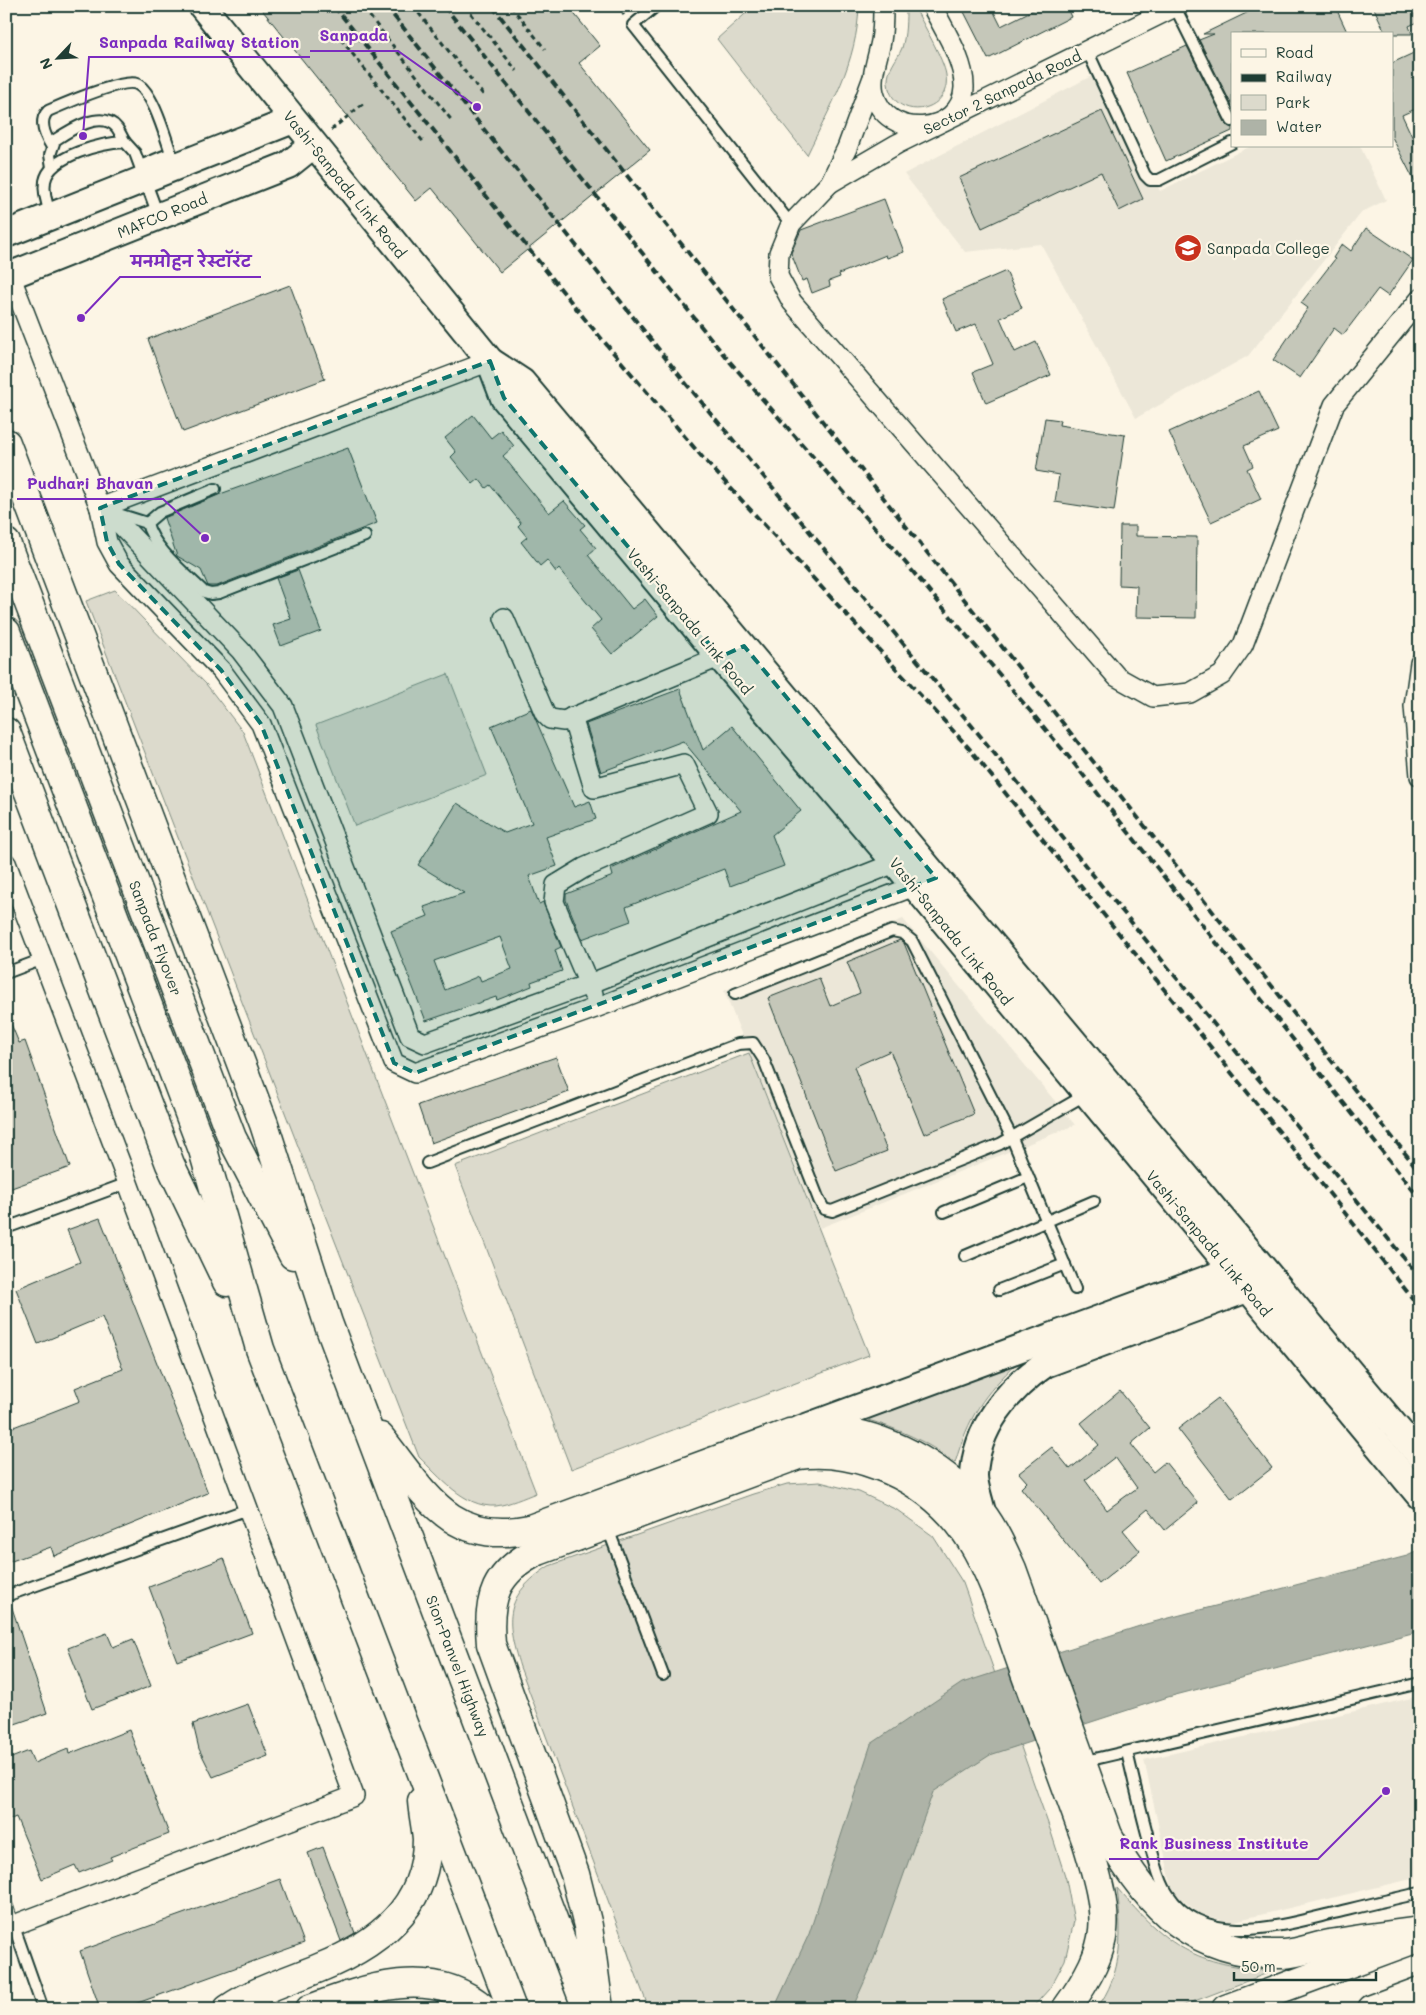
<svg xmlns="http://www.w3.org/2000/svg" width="1426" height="2015" font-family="Mali,'Playpen Sans Deva',sans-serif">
<rect width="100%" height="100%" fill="#fcf5e5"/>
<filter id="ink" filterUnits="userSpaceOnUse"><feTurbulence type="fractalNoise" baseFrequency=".02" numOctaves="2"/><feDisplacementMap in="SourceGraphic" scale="10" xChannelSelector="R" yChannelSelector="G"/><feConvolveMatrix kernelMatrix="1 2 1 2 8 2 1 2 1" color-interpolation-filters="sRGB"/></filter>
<g filter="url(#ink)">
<g fill="#ece7d8">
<polygon points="1101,71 1160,191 1251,146 1360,146 1386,200 1362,212 1248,356 1136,418 1041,244 965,252 904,174"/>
<polygon points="903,919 1075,1125 820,1228 724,991"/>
<polygon points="1420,1696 1420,1877 1230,1922 1200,1914 1173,1892 1144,1760"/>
</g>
<g fill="#dcdacc" stroke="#7e8c80">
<path d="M754,6h105c-2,57 -28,99 -52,149l-90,-116z"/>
<path d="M906,6h8c8,16 30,54 32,69 6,40 -54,47 -58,8 -1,-14 9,-23 14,-35 4,-14 4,-28 4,-42z"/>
<path d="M115,590l91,94 37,48 293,761c-13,5 -26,11 -40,13 -32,2 -57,-30 -77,-49l-333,-856z"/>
<polygon points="448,674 487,775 355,826 316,725"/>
<polygon points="749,1053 869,1355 571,1469 455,1166"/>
<path d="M1018,1362c-35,33 -49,54 -63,101 -28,-22 -56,-34 -90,-44z"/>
<path d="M820,1482l39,10 38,18 36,26 30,47 88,249 15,47 8,42 -9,39 -15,28 -19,21h-382l-129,-342c-15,-48 -16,-71 29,-101l204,-72 34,-10z"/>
<path d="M1117,1888c51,60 78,76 156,83l-99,38h-78c28,-35 26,-80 21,-121z"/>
</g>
<polygon fill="#aeb3a7" stroke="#758479" points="1420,1550 1420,1631 1168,1697 990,1755 933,1792 871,1967 852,2009 774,2009 809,1934 871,1744 962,1683 1146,1624 1407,1556"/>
<g fill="#c5c7b9" stroke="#1f3d34" fill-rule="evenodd">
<polygon points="259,6 568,6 600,46 579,63 650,150 500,272 432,188 416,201"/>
<polygon points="961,6 991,6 1001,26 1041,6 1066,6 1071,17 988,59"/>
<polygon points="1261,6 1335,6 1348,34 1232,34 1232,106 1199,40 1214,34 1203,34"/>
<polygon points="1373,6 1413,6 1420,21 1409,26 1412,34 1386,34"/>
<polygon points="1187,46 1226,124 1232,128 1232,131 1166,161 1127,73"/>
<polygon points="1420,50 1420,107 1402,115 1415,143 1420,140 1420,192 1392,137 1392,63"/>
<polygon points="1102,111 1143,199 1119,211 1101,172 982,228 959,178"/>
<polygon points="884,199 904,252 887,258 886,255 839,274 840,277 829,281 830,286 812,293 807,279 802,281 791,253 801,230"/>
<polygon points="1366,228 1413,260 1388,296 1378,289 1343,335 1334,328 1300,378 1273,360 1308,308 1301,303 1335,259 1333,258 1342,244 1351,251"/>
<polygon points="1006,271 1022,308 1000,318 1015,352 1036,342 1051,375 986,403 973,372 993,364 976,324 956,332 942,299"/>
<polygon points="290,285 325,379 183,432 148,339"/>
<polygon points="1259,391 1278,431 1244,446 1253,466 1247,469 1261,499 1211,522 1169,432"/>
<polygon points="473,415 491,438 501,430 514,446 503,456 549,513 564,501 585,525 580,529 596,548 588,555 632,609 645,599 658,616 612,654 591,629 601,620 559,569 556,572 547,560 540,566 521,542 527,537 518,526 521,523 490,485 486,488 479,479 473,484 451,457 456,452 445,438"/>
<polygon points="1045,418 1060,420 1059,425 1125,435 1114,511 1055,502 1059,475 1036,471"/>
<polygon points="348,448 377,523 217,586 208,586 201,570 177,556 164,518 223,493"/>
<polygon points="1120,526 1136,526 1136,536 1197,537 1196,618 1136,617 1137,586 1119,585"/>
<polygon points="298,570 321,631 281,646 273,625 291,619 276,578"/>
<polygon points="680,689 703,750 732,726 801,811 772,835 784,866 730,886 724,869 626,907 631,921 582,939 566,900 566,894 613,876 611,869 741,811 683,741 601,772 586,724"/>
<path d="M531,709l43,98 16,-6 6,18 -50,18 11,29 -28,10 10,28 4,-2 18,45 -6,3 7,21 -31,11 1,4 -35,14 -1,-3 -70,24 -35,-90 37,-15 -4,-9 40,-14 -46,-28 39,-62 48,30 27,-10 -41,-97zM500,937l12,32 -31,12 -2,-5 -34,14 -11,-29z"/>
<polygon points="900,940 904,943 974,1114 924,1134 890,1051 854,1067 887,1151 836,1171 768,998 819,978 830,1006 860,993 847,962"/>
<polygon points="6,1012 19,1043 25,1041 70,1167 6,1190"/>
<polygon points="556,1057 569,1092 431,1143 418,1105"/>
<polygon points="100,1218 208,1493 54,1556 51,1547 6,1563 6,1430 80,1401 75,1388 123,1369 102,1317 38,1344 16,1289 80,1262 67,1230"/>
<path d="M1120,1391l30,37 -19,16 22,28 12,-10 33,41 -33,27 -17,-21 -25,21 17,21 -41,33 -78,-96 6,-6 -8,-9 33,-26 18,22 29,-24 -18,-22zM1115,1457l22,31 -30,22 -22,-30z"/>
<polygon points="1218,1398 1272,1468 1232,1499 1178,1429"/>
<polygon points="224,1558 252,1633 177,1661 149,1587"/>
<polygon points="10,1602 47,1713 6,1727 6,1603"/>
<polygon points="107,1633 113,1647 133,1639 151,1686 92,1709 68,1648"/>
<polygon points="248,1704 268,1756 213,1777 199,1749 193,1724"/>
<polygon points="129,1730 169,1834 110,1857 112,1860 79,1873 75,1865 42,1879 16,1817 6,1821 6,1760 29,1751 34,1763 68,1749 69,1754"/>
<polygon points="323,1847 355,1933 341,1941 308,1853"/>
<polygon points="280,1879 304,1943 121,2009 100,2009 80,1951"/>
</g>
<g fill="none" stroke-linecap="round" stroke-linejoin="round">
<g stroke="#1f3d34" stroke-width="14">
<g id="lane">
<polyline points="656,6 633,25 791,224"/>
<polyline points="1175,7 1232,121"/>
<polyline points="1087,50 1145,175 1150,180 1159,180 1232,143"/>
<path d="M52,147c-7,-11 -14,-26 -4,-36 16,-7 75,-33 89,-27 16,8 28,52 34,69l-31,13"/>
<path d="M52,167l-2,-12 5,-15c15,-10 47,-31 62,-12 3,4 5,10 8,14"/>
<path d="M51,215c-4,-10 -8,-23 -6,-34 5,-26 58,-38 80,-39l10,11 23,62"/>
<path d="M215,489l-55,23 -13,11c5,24 40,52 57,69l7,2 8,-1 146,-57"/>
<polyline points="115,513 147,523"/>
<polyline points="6,973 43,959"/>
<polyline points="735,994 892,931 902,933 912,941 1012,1138 1075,1289"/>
<polyline points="427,1163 738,1044 753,1043 764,1060 819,1200 824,1209 832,1211 1000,1144 1085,1095"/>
<polyline points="944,1212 1028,1177"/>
<polyline points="6,1228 128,1183"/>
<polyline points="965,1256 1094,1201"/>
<polyline points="999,1290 1065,1264"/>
<polyline points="607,1526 663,1675"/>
<polyline points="6,1596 248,1509"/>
<path d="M1127,1752c8,34 16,69 26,103 4,13 7,28 15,39 36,56 115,31 166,19 29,-7 57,-14 86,-20"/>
<polyline points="1082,1762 1420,1683"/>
<polyline points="6,1904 43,2009"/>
</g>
</g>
<g stroke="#1f3d34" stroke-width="22">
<g id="street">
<path d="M883,6c0,12 0,24 -2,35 -3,17 -11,35 -7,52 11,48 88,43 90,-5 1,-27 -20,-58 -32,-82"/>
<polyline points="872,80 847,148 830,183 791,224 779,253 778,276 792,302 1117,677 1153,697 1190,693 1222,675 1243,645 1334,405 1420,299"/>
<polyline points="830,183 897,144 1177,6"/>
<polyline points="10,275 100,508 107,542 119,564 221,670 261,724 394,1063 415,1073 598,1007 925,882"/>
<polyline points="100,508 122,526 241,651 283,706 410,1036 425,1043 589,984 905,859"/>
<polyline points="100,508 490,361"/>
<polyline points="504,618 545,714 550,719 564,721 731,652"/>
<polyline points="1420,663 1414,706 1420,776"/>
<polyline points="572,717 594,788 684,764 708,813 584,868 556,885 554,902 593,994"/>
<polyline points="6,863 128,1183 354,1796 14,1925"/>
</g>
</g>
<g stroke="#1f3d34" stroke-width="30">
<g id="secondary">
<polyline points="202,6 490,361 504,398 720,657 895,862 1420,1496"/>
<polyline points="6,234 293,120"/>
<polyline points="6,277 288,165 313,145"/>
<polyline points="490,361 522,382 1420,1456"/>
<polyline points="801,1429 1232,1270 1244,1262"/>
<path d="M982,1513c-2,-12 -8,-26 -8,-38 2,-47 34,-86 71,-111l202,-75 12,-9"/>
</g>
</g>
<g stroke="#1f3d34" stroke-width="31">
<g id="primary">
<path d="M310,2009c56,-21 123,-45 174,0"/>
<polyline points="1226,2009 1420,1937"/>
<polyline points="1372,2009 1420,1991"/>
</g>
</g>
<g stroke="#1f3d34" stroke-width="31">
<g id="highway">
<polyline points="6,443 264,1124 328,1323 587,2009"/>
<polyline points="6,543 232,1138 293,1255"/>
<polyline points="6,632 203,1150 260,1349 512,2009"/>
<polyline points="6,732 170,1164 227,1282"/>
<path d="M380,1437c45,56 69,109 150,92l260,-96c17,-2 35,-5 53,-2 52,9 106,39 138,81 13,17 22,37 31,57l96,266c40,73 88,121 176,119 15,-1 30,-7 45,-10 30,-5 61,-9 91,-13"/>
<path d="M228,2009c28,-19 60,-28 91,-41 58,-23 108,-60 108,-129 -1,-12 -4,-25 -5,-38"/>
<path d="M599,2009l-11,-83 -13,-52 -84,-230c-4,-46 4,-72 47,-93l260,-96c33,-4 61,2 91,15 91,40 105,118 136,203 20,56 41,113 62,170 23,75 27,100 -21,166"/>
<polyline points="1408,2009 1420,2002"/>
</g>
</g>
<g stroke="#1f3d34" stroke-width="3" stroke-dasharray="5 4" stroke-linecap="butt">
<polyline points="413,6 485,97"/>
<polyline points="465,6 517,71"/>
<polyline points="511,6 545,49"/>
<polyline points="617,6 624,15"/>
<polyline points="364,9 453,122"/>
<polyline points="335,32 425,144"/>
<polyline points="331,130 364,103"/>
</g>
<use href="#lane" stroke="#fcf5e5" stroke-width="10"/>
<use href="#street" stroke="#fcf5e5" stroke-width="19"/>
<use href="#secondary" stroke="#fcf5e5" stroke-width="26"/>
<use href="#primary" stroke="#fcf5e5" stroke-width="28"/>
<use href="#highway" stroke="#fcf5e5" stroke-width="28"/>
<g stroke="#1f3d34" stroke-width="4" stroke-dasharray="8 4" stroke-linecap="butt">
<polyline points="334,6 584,318 703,458 968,747 1341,1208 1420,1308"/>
<polyline points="386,6 683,380 977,732 1420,1278"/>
<polyline points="444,6 724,355 898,554 1068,756 1420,1199"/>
<polyline points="492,6 1420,1172"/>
</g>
</g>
</g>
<path fill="#0f766e" fill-opacity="0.2" stroke="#0f766e" stroke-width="4" stroke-dasharray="10 6" stroke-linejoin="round" d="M490,361l14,37 216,259 24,-11 192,232 -521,195 -21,-10 -133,-339 -40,-54 -102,-106 -12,-22 -7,-34z"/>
<defs>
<g id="university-disc" transform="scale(1.4375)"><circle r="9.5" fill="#c8321e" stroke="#fcf5e5"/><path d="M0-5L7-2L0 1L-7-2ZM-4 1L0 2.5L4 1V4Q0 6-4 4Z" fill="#fff"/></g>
</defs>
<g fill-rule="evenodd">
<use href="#university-disc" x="1188" y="248"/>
</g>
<g text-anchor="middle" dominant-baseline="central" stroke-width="4.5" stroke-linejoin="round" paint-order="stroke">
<g font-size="15" fill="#1f3d34" stroke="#fcf5e5">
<text transform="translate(1002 92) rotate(-26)">Sector 2 Sanpada Road</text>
<text transform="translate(345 184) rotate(51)">Vashi-Sanpada Link Road</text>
<text transform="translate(162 215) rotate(-22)">MAFCO Road</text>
<text transform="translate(690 621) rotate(50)">Vashi-Sanpada Link Road</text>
<text transform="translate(951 931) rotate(51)">Vashi-Sanpada Link Road</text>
<text transform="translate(156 938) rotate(69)">Sanpada Flyover</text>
<text transform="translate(1209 1243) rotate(50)">Vashi-Sanpada Link Road</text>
<text transform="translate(458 1666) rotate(69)">Sion-Panvel Highway</text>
</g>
<g font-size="15" fill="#1f3d34" stroke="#fcf5e5" text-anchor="start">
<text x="1207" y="248">Sanpada College</text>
</g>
</g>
<path fill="none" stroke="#7b2cbf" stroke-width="2" d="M477 107L398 51H310M83 136L89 57H310M81 318L120 277H261M205 538L163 499H17M1386 1791L1318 1859H1109"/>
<g fill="#7b2cbf" stroke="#fcf5e5" stroke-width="2">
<circle cx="477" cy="107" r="5"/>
<circle cx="83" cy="136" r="5"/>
<circle cx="81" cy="318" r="5"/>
<circle cx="205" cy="538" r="5"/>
<circle cx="1386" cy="1791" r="5"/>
</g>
<g font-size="16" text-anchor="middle" font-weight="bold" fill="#7b2cbf" stroke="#fcf5e5" stroke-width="4.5" stroke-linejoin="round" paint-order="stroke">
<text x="354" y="41">Sanpada</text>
<text x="199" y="48">Sanpada Railway Station</text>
<text x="191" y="267">मनमोहन रेस्टॉरंट</text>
<text x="90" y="489">Pudhari Bhavan</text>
<text x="1214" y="1849">Rank Business Institute</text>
</g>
<rect width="1426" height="2015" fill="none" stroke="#fcf5e5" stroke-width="25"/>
<rect x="12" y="12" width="1401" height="1990" fill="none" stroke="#1f3d34" stroke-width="2" filter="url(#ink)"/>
<rect x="1231" y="32" width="162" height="115" fill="#fcf5e5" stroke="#a4ab9e"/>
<rect x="1241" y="49" width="25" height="8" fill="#fcf5e5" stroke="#a4ab9e"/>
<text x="1276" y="58" font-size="15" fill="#1f3d34">Road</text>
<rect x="1241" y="74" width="25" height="8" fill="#1f3d34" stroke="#a4ab9e"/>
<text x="1276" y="82" font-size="15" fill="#1f3d34">Railway</text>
<rect x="1241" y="95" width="25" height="15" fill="#dcdacc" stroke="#a4ab9e"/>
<text x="1276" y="108" font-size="15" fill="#1f3d34">Park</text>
<rect x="1241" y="120" width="25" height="15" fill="#aeb3a7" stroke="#a4ab9e"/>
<text x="1276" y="132" font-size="15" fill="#1f3d34">Water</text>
<g transform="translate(58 58) rotate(245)" stroke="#fcf5e5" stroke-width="4" paint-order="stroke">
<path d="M0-4L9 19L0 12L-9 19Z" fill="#1f3d34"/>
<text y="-8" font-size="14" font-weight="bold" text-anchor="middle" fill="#1f3d34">N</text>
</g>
<path d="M1234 1972v8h142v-8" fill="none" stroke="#1f3d34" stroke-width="2.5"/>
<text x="1241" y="1972" font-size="15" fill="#1f3d34" stroke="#fcf5e5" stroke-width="4" paint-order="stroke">50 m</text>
</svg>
